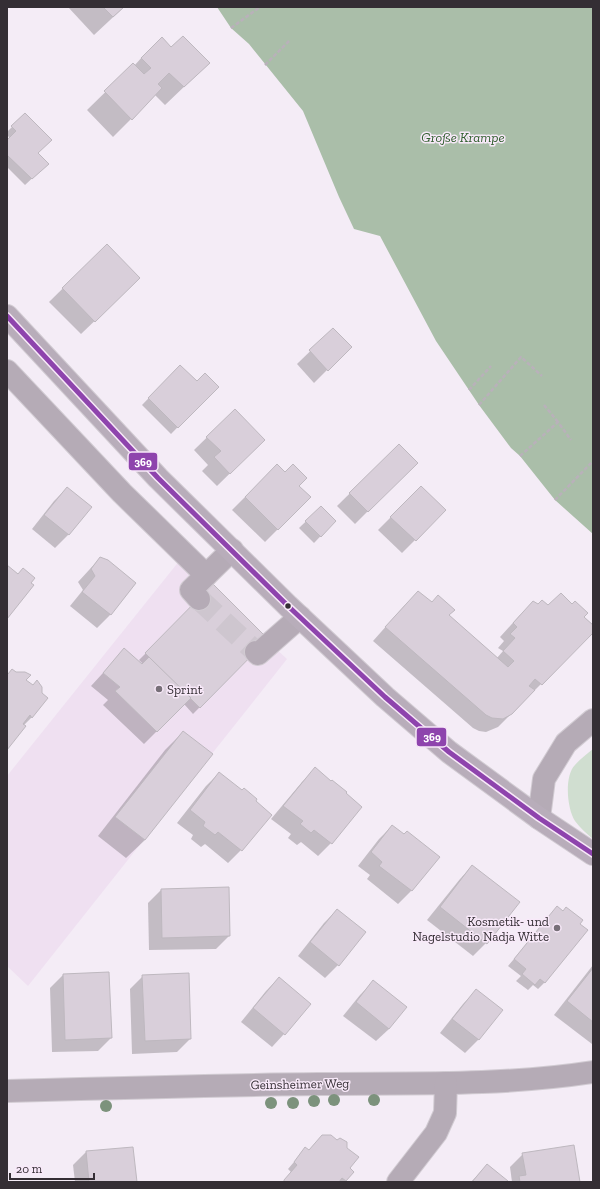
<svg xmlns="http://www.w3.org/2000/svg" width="600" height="1189" font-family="'Zilla Slab',serif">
<rect width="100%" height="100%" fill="#f4ecf6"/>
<polygon fill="#efe0f1" points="180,560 287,659 28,986 7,966 7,776"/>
<path fill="#d0ded0" d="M593,749v90c-6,-5 -13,-11 -18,-18 -8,-12 -11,-45 0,-56 5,-6 12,-11 18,-16z"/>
<polygon fill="#aabea9" points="217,7 593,7 593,534 555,500 520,456 511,448 479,405 436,341 380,236 354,229 339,197 303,111 249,44 231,28"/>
<g fill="#0003">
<polygon points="68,7 124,7 94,35"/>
<polygon points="171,48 209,63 165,105 155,95 113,137 87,110 133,65 134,66 143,56"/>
<polygon points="25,114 41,170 25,185 7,167 7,141 10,138 7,135 7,132"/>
<polygon points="107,245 126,291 81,334 49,302"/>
<polygon points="333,329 350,347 314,383 297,364"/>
<polygon points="180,366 197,383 217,387 171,434 142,405"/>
<polygon points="235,410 264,440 217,486 202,471 208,465 194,450"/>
<polygon points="399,445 416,463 355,524 337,506"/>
<polygon points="277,465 310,497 265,542 232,510"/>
<polygon points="421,487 445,510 402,553 378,530"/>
<polygon points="67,488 90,508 68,535 55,548 32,529 54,501"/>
<polygon points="321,507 335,521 314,543 299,528"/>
<polygon points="100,558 135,584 110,615 97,628 70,606 83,590 78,582"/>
<polygon points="213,586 267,639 193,714 184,704 144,744 103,705 108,700 91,686 124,650 142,665 143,664 139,660"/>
<polygon points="405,605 448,615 497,658 503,651 498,648 504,641 500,637 520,615 538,605 548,607 572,605 593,626 593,632 498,727 486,732 479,731 473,728 373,641"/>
<polygon points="7,674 25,680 32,717 23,726 7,748"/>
<polygon points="183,732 145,840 126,858 98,836 165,750"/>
<polygon points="315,769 331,843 318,856 301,842 297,845 288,838 291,834 271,819 302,782"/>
<polygon points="219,773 241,850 228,863 205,844 201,847 191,839 193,835 177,823 206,786"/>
<polygon points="392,826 404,835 439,857 411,891 398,904 367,879 370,875 358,866 379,839"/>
<polygon points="472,866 486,943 473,956 427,920 460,879"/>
<polygon points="161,890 229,936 216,949 149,950 148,903"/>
<polygon points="557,908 587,930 544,983 538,989 533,985 528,990 516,981 521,976 508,966"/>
<polygon points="337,910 338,965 325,978 298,956 324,923"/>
<polygon points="593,965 593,1043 592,1044 554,1015"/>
<polygon points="63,975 111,1038 98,1051 52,1052 50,988"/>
<polygon points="143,976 190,1039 177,1052 132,1054 130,989"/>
<polygon points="279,978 284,1034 272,1047 241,1022 266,991"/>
<polygon points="373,982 389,1029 376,1041 343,1016 360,995"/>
<polygon points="476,991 501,1011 478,1040 465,1053 440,1033 463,1004"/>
<polygon points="305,1149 349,1168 346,1180 344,1182 283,1182 291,1172 288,1169"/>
<polygon points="86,1152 136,1182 75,1182 73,1165"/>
<polygon points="523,1154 579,1182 512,1182 510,1167"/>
<polygon points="487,1165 506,1182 471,1182"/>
</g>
<g fill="#d9cfda" stroke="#beb8bf">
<polygon points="103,7 124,7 113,17"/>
<polygon points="183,36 210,63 184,87 169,73 158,84 162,88 132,120 104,91 133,63 144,74 151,68 141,58 162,37 171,47"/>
<polygon points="25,113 52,140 38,153 49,164 32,179 7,155 7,140 16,131 11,126"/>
<polygon points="107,244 140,278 95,322 62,288"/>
<polygon points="333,328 352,347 328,371 309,350"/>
<polygon points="180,365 197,381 205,373 219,387 178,428 148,398"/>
<polygon points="235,409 265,440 230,474 214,457 221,451 206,437"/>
<polygon points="399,444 418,463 368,512 349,493"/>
<polygon points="277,464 285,472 293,464 307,478 299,486 311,497 278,530 245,497"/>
<polygon points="421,486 446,510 416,541 390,517"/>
<polygon points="67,487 92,507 69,535 44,515"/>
<polygon points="321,506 336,521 321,537 305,521"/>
<polygon points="100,557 108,560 136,583 111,615 82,592 95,576 91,569"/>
<polygon points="7,565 18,574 23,568 35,578 31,583 34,585 7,619"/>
<polygon points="213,584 268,639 200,708 145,653"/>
<polygon points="418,591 432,602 438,595 455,610 449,615 508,667 514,661 503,651 515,638 510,634 517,627 513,623 533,601 538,604 542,600 548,605 561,593 572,604 575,601 588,613 584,617 593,625 593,633 542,685 535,679 529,686 535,690 512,714 503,719 492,718 486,715 385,627"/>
<polygon points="124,648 142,664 149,657 191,698 157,732 115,691 120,687 103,673"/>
<polygon points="12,669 16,672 25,672 31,675 26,680 33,685 37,680 42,687 42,693 48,698 32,718 30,715 23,724 26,726 7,750 7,673 8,674"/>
<polygon points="183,731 213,754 145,840 115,817"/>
<polygon points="315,767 331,781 332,780 347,792 346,793 362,807 332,844 314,830 311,833 300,824 303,821 283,806"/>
<polygon points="219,772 242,790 244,788 257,799 256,801 272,815 242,851 218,832 215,835 203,826 205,822 190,810"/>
<polygon points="392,825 404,834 407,831 440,857 412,891 379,866 382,862 371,852"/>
<polygon points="472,865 520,902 487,944 440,907"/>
<polygon points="229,887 230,936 162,938 161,889"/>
<polygon points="557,906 563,911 566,907 583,920 580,924 588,930 545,983 540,979 535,985 522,974 526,969 514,959"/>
<polygon points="337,909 366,932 339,966 310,942"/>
<polygon points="593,968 593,1022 567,1001"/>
<polygon points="109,972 112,1038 65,1040 63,974"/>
<polygon points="189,973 191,1039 145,1041 142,975"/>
<polygon points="279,977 311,1004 285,1035 253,1008"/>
<polygon points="373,980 407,1007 389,1029 356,1002"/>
<polygon points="476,989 503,1010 479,1040 452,1019"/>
<polygon points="322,1135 331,1135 337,1140 340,1138 347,1142 347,1148 359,1157 350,1168 354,1172 346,1181 342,1178 339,1182 284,1182 284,1180 297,1165 294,1162 305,1147 309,1150"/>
<polygon points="574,1145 580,1182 520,1182 519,1176 526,1175 522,1153"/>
<polygon points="133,1147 137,1182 89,1182 86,1151"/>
<polygon points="487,1164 508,1181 507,1182 472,1182"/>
</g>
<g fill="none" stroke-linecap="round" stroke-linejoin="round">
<polyline stroke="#cec6cf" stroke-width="22" stroke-dasharray="22 11" stroke-linecap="butt" points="199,599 256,652"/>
<g stroke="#d1cbd2" stroke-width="24">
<g id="minor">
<polyline points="7,371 122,493 206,575"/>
<polyline points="199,599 191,590 232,550"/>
<polyline points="256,652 258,654 300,617"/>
<polyline points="539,818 544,779 566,743 593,720"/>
<path d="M7,1091c104,-3 208,-6 311,-7 92,-1 184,2 275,-12"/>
<polyline points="398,1182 436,1133 445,1113 446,1083"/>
</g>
</g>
<g stroke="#d1cbd2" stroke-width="24">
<polyline id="major" points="7,316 158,478 288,606 385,697 449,752 539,818 593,854"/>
</g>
<g stroke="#b9b1ba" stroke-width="2.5" stroke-dasharray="4 2" stroke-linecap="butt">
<polyline points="231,28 260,7"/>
<polyline points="265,65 289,41"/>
<polyline points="469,390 491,366"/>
<polyline points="479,405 521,357 542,376"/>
<polyline points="544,405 558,422"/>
<polyline points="520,456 558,422 571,440"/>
<polyline points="555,500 593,461"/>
</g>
<use href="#minor" stroke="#b5abb6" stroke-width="22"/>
<use href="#major" stroke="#b8adba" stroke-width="22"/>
<g stroke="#f8e9f9" stroke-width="8">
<polyline id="bus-1" points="7,316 158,478 288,606 385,697 449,752 539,818 593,854"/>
</g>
<use href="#bus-1" stroke="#8e44ad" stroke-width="5"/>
</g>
<g fill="#7c927c">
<circle cx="334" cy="1100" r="6"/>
<circle cx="374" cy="1100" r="6"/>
<circle cx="314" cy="1101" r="6"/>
<circle cx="271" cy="1103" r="6"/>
<circle cx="293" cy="1103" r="6"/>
<circle cx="106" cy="1106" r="6"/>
</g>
<circle fill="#342e34" stroke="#f8e9f9" stroke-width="1.5" cx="288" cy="606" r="3.5"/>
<g fill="#777078" stroke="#f8e9f9" stroke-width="1.5">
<circle cx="159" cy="689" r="4"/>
<circle cx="557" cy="928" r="4"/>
</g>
<g text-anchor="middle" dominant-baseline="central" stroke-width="3" stroke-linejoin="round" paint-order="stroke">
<g font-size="13" fill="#342e34" stroke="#f8e9f9" text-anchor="start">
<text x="167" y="689">Sprint</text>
<text x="549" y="921" text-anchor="end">Kosmetik- und<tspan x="549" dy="15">Nagelstudio Nadja Witte</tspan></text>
</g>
<g font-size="13" fill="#342e34" stroke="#f8e9f9">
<text transform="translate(300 1084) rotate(-1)">Geinsheimer Weg</text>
</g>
<g font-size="14" font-style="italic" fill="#2f5e2d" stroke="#f8e9f9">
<text x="463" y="137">Große Krampe</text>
</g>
</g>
<g stroke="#f8e9f9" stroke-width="1.5">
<rect x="128" y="452" width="30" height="19" rx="4" fill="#8e44ad"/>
<rect x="416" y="727" width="31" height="20" rx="4" fill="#8e44ad"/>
</g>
<g font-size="11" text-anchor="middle" font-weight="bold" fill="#fff">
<text x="143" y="466">369</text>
<text x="432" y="741">369</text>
</g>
<rect width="600" height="1189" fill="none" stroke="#342e34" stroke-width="16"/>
<path d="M10 1173v6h84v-6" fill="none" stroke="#342e34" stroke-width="2"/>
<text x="16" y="1173" font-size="12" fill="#342e34" stroke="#f8e9f9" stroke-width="3" paint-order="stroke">20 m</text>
</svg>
